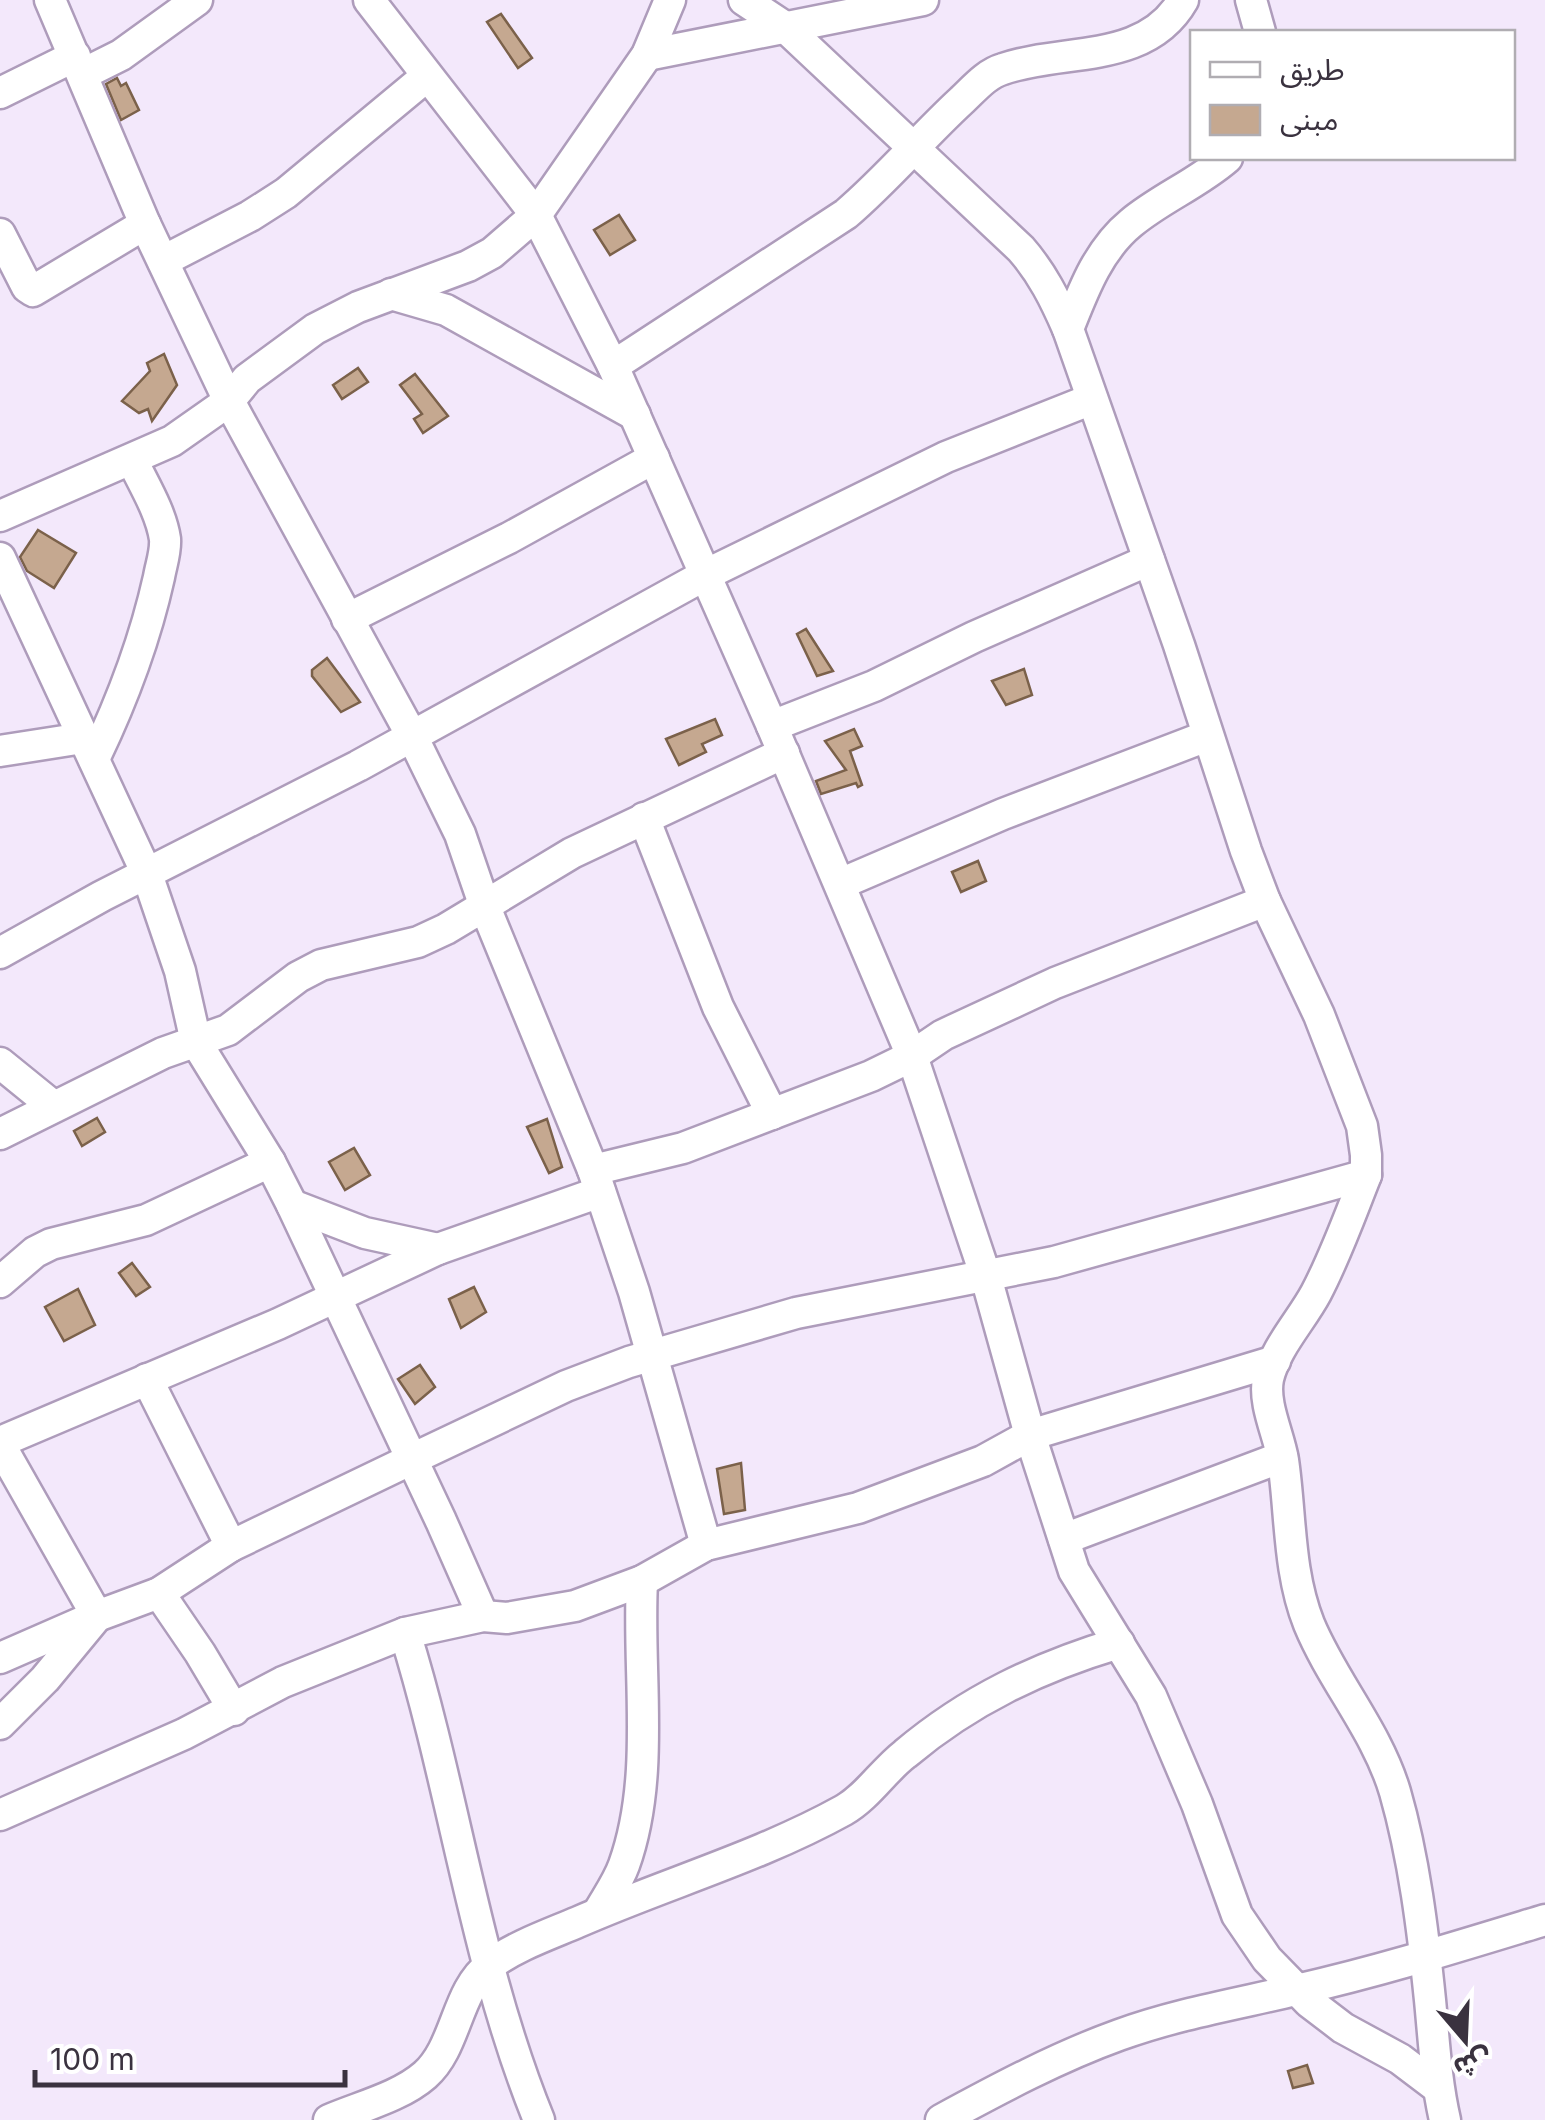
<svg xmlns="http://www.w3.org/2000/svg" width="1545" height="2120" font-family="Inter,'Noto Sans Arabic',sans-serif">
<rect width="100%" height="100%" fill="#f3e8fb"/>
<g fill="#c5a890" stroke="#7b614a" stroke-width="2.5">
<polygon points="501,14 532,58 518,68 487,22"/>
<polygon points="117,78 121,86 126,83 139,110 121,120 106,84"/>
<polygon points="619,215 635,240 610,255 594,230"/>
<polygon points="164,354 177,385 152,421 148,409 139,413 122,401 150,371 147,363"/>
<polygon points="358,368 368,382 342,399 333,385"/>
<polygon points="415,374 448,416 423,433 414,419 422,414 400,385"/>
<polygon points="38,530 76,553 54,588 27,571 20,557"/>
<polygon points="806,629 833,671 817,676 797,634"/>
<polygon points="327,658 360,702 341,712 312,676 312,670"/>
<polygon points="1024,669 1032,695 1006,705 992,681"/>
<polygon points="715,719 722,735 702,744 706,752 679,765 666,739"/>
<polygon points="854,729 862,746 850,751 862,785 858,787 856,783 821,794 816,781 846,770 825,741"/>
<polygon points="978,861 986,881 961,892 952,872"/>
<polygon points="97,1118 105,1132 82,1146 74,1131"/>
<polygon points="547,1119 562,1167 549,1173 527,1127"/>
<polygon points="354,1148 370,1175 345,1190 329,1162"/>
<polygon points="132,1263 150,1287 136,1296 119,1273"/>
<polygon points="474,1287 486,1312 461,1328 449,1299"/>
<polygon points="78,1289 95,1325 64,1341 45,1307"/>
<polygon points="420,1365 435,1387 415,1404 398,1379"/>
<polygon points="741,1463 745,1510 724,1514 717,1469"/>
<polygon points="1307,2065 1313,2083 1293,2088 1288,2071"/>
</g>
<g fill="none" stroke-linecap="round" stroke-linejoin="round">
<g stroke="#ae9cbb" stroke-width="35">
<g id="minor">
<polyline points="50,0 145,224 229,401 412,736 460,834 485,907 593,1170 634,1292 706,1545"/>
<polyline points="369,0 536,215 613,366 772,726 912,1056 986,1277 1030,1435 1074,1571 1151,1696 1197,1804 1237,1915 1267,1959 1309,2002 1343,2028 1400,2059 1437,2087"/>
<path d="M744,0l41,27 236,222c21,24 34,50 47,80l111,316 67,206 19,50 54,114 43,111 4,29v20c-16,40 -30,80 -50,118 -15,28 -41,55 -48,86 -5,25 11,56 15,81 8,55 5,111 26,164 24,58 68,107 86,168 19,66 28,139 35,208 4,41 6,81 15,120"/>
<polyline points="1251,0 1260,32"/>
<polyline points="647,55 923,0"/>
<polyline points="83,74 121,55 197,0"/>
<polyline points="0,93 75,56"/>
<polyline points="0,234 27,287 33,291 145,224"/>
<polyline points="163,261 250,216 286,193 427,76"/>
<polyline points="391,294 446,310 635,415"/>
<path d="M1068,329c15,-38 30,-79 63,-106 30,-25 66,-39 96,-65"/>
<path d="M613,366l233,-152c41,-35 75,-76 115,-113 13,-12 25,-27 42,-32 60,-21 143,-4 180,-69"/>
<polyline points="0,516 172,441 229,401 247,379 315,329 358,307 468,266 492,253 536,215 647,55 670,0"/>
<polyline points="0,558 147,874 180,971 196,1042 270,1162 292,1205 441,1521 483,1616"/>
<polyline points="347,619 509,538 654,458"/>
<polyline points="772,726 874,686 974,637 1149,560"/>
<polyline points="0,751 83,738"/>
<path d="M94,759c28,-58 51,-119 65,-182 2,-12 7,-25 6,-38 -4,-27 -21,-54 -33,-79"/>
<polyline points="644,818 718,1007 772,1114"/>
<polyline points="840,884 1003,814 1207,736"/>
<polyline points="0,953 102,896 358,766 705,575 946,457 1092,399"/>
<polyline points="0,1063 53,1106"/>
<polyline points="0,1134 163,1053 228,1030 298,977 321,965 418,942 446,929 572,853 784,753"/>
<polyline points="593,1170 683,1148 871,1076 912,1056 943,1035 1055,983 1265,901"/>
<polyline points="292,1205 365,1233 438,1249"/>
<polyline points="0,1282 35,1252 51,1244 146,1220 270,1162"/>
<polyline points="147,1379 231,1546"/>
<polyline points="0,1442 278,1324 438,1249 600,1192"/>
<polyline points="0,1445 97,1616 159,1593 231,1546 412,1459 566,1386 629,1362 796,1313 1054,1262 1366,1175"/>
<polyline points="1064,1539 1282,1457"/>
<polyline points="159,1593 200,1653 234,1710"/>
<path d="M405,1633c50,161 70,330 134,487"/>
<polyline points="0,1658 94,1617"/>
<polyline points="0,1724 45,1679 97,1616"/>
<polyline points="0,1815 184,1734 283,1682 405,1633 483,1616 507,1618 575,1606 642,1581 706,1545 858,1508 983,1461 1030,1435 1275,1361"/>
<path d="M598,1913c9,-16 20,-31 26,-48 32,-89 13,-192 18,-284"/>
<path d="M329,2120c30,-13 71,-23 96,-45 32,-28 31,-85 65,-110 25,-19 60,-31 88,-43 89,-39 181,-65 266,-112 24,-14 39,-39 61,-56 64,-54 134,-87 214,-111"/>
<path d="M941,2120c57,-31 117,-63 178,-85 58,-21 117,-31 177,-45 84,-19 167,-45 249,-70"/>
</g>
</g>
<use href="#minor" stroke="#fff" stroke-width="30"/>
</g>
<rect x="1190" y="30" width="325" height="130" fill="#ffffff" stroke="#b0adb2" stroke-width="2.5"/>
<rect x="1210" y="62" width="50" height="15" fill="#ffffff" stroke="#b0adb2" stroke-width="2.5"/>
<text x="1280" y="80" font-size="30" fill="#3a323f">طريق</text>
<rect x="1210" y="105" width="50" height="30" fill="#c5a890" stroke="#b0adb2" stroke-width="2.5"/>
<text x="1280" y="130" font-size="30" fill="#3a323f">مبنى</text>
<g transform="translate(1465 2040) rotate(161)" stroke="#ffffff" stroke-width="8" paint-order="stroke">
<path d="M0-8L18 38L0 25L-18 38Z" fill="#3a323f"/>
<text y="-15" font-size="28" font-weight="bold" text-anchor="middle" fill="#3a323f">ش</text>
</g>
<path d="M35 2070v15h310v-15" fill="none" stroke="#3a323f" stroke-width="5"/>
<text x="50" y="2070" font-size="30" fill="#3a323f" stroke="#ffffff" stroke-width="8" paint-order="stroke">100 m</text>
</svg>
